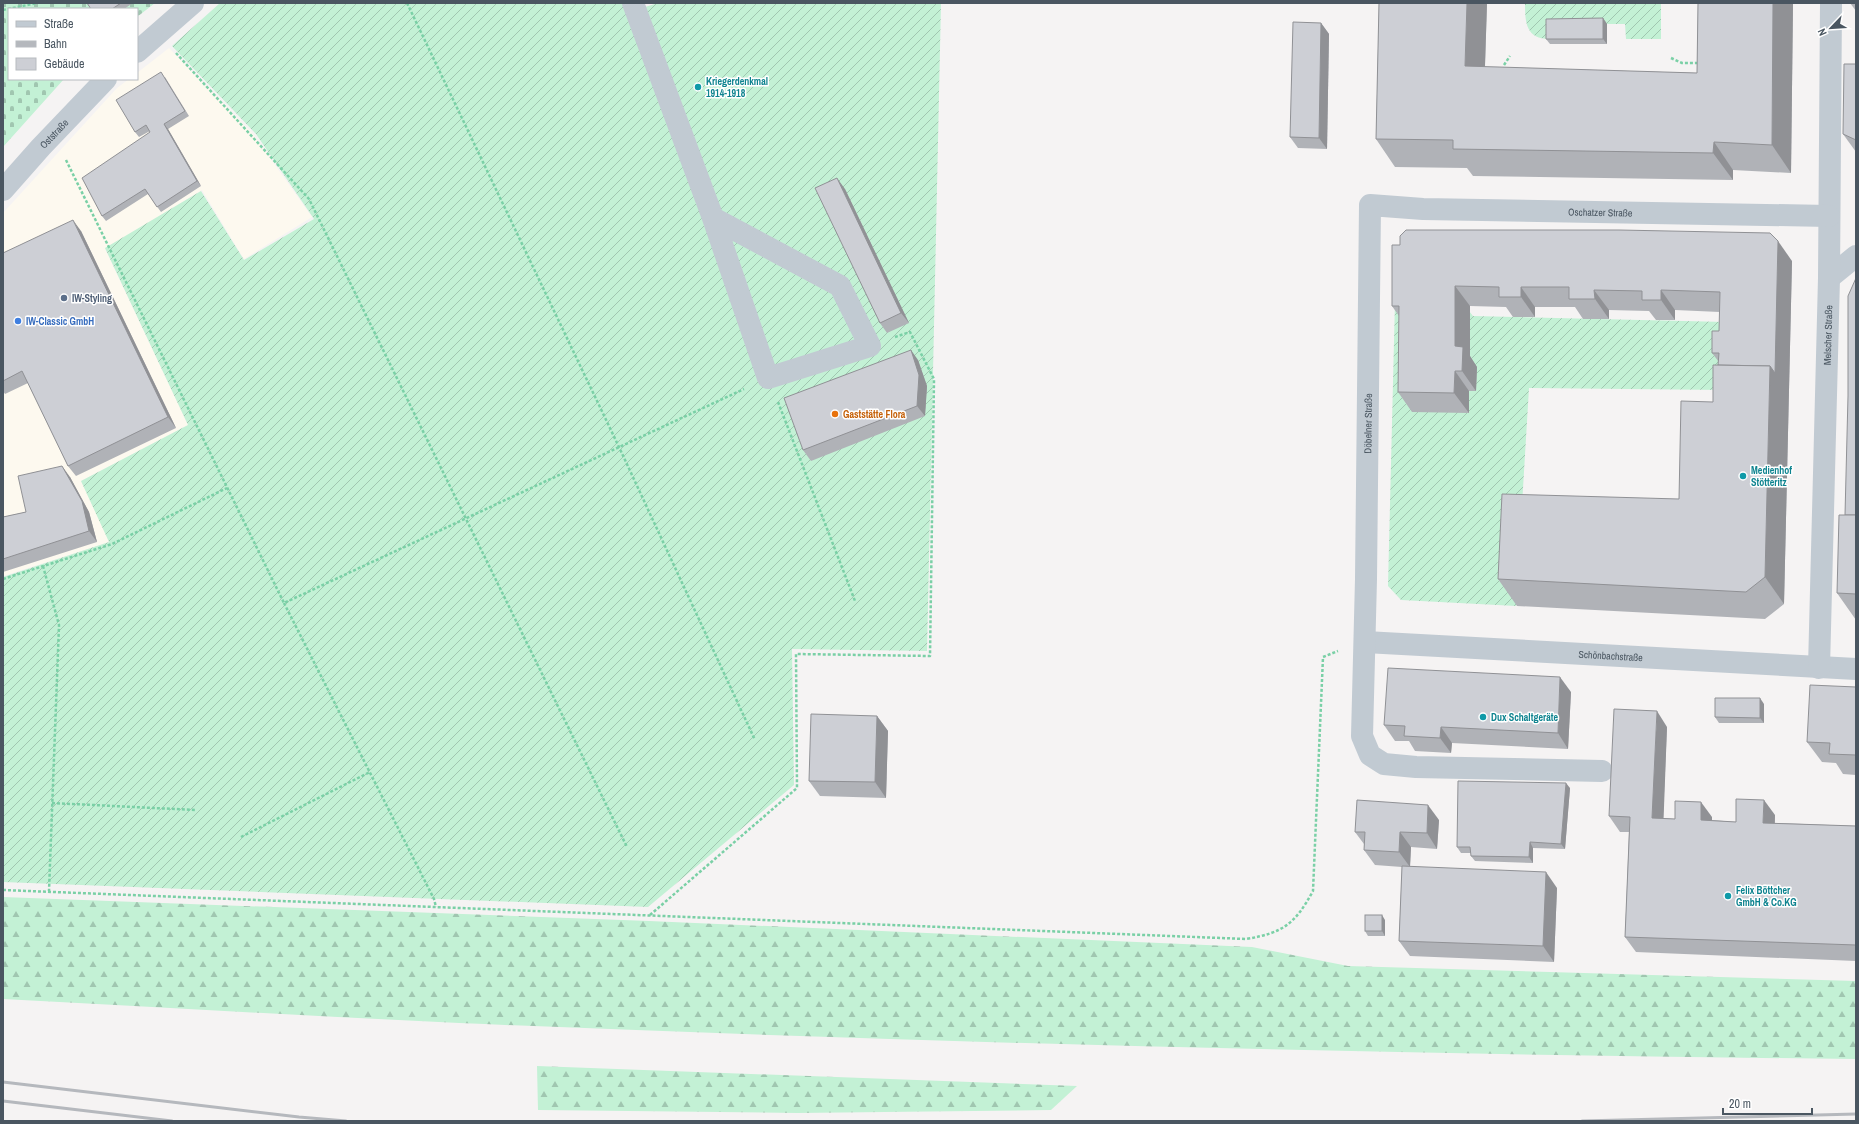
<svg xmlns="http://www.w3.org/2000/svg" width="1859" height="1124" font-family="'Archivo Narrow',sans-serif">
<defs>
<pattern id="forest-firs" width="22" height="20" patternUnits="userSpaceOnUse"><rect width="22" height="20" fill="#c3f1d5"/><path d="M5 1l3.5 6h-7zM16 11l3.5 6h-7z" fill="#a0c6b0"/></pattern>
<pattern id="cemetery-stones" width="16" height="16" patternUnits="userSpaceOnUse"><rect width="16" height="16" fill="#c3f1d5"/><path d="M2 7V4a2 2 0 0 1 4 0v3zM10 15v-3a2 2 0 0 1 4 0v3z" fill="#a0c6b0"/></pattern>
<pattern id="garden-furrows" width="10" height="10" patternUnits="userSpaceOnUse"><rect width="10" height="10" fill="#c3f1d5"/><path d="M-1 1l2-2M0 10L10 0M9 11l2-2" fill="none" stroke="#a0c6b0"/></pattern>
</defs>
<rect width="100%" height="100%" fill="#f5f3f3"/>
<polygon fill="#fdf9ef" points="169,48 253,134 312,217 244,259 202,190 105,249 188,425 81,481 110,542 3,576 3,213 117,88 129,79 137,79 137,73"/>
<g fill="url(#forest-firs)">
<path d="M3,897l646,24 603,26 96,19 508,15v78c-466,-5 -932,-16 -1397,-36 -152,-7 -304,-16 -456,-24z"/>
<polygon points="537,1066 1077,1086 1051,1110 797,1113 538,1110"/>
</g>
<polygon fill="url(#cemetery-stones)" points="3,3 155,3 137,17 137,9 9,9 9,79 64,79 3,147"/>
<g fill="url(#garden-furrows)">
<polygon points="220,3 625,3 629,12 658,3 941,3 927,651 792,649 794,785 648,907 3,882 3,577 109,542 81,481 188,425 105,248 201,191 244,260 314,219 256,134 172,46"/>
<path d="M1525,3h136v36h-35l-1,-15h-75v15c-24,0 -25,-16 -25,-36z"/>
<polygon points="1421,250 1473,316 1726,322 1726,390 1529,388 1516,606 1401,600 1388,586 1396,260"/>
</g>
<g fill="none" stroke-linecap="round" stroke-linejoin="round">
<g stroke="#7ad0a6" stroke-width="2.5" stroke-dasharray="3 2" stroke-linecap="butt">
<polyline points="407,3 619,447 755,740"/>
<polyline points="3,10 37,3"/>
<polyline points="176,53 309,199 627,847"/>
<polyline points="1671,58 1682,63 1699,63"/>
<polyline points="1504,70 1504,65 1510,56"/>
<polyline points="66,160 284,603 744,389"/>
<polyline points="778,402 855,601"/>
<polyline points="43,566 59,625 49,891"/>
<polyline points="3,579 112,544 227,488"/>
<polyline points="284,603 434,899 436,907"/>
<polyline points="52,803 195,810"/>
<polyline points="241,837 370,772"/>
<path d="M3,890l1243,49c37,-6 49,-15 67,-48l10,-234 15,-6"/>
<polyline points="650,915 797,788 796,654 930,656 934,379 910,332 895,337"/>
</g>
<g stroke="#c1cad2" stroke-width="22">
<polyline points="633,3 713,218 768,378 870,346 840,286 713,218"/>
<polyline points="137,52 193,3"/>
<path id="s1" d="M3,190l38,-43 65,-68"/>
<polyline points="1829,278 1856,256"/>
<path id="s2" d="M1365,642l491,27"/>
<path id="s3" d="M1819,668l10,-390 2,-275"/>
<path id="s4" d="M1602,771l-186,-4 -32,-3 -14,-9 -8,-19 4,-157 4,-374 53,4 406,7"/>
</g>
<g stroke="#b5b8bd" stroke-width="3">
<polyline points="3,1082 299,1117 346,1121"/>
<polyline points="3,1101 172,1121"/>
<polyline points="1582,1121 1856,1114"/>
</g>
</g>
<g fill="#b0b2b7">
<polygon points="87,3 133,3 124,9 91,9"/>
<polygon points="1379,3 1487,3 1485,67 1697,73 1698,3 1793,3 1791,173 1733,170 1733,180 1473,176 1467,168 1395,167 1376,139"/>
<polygon points="1850,3 1856,3 1856,11"/>
<polygon points="1603,18 1607,24 1607,44 1550,44 1546,39"/>
<polygon points="1321,23 1329,34 1327,149 1298,148 1290,137"/>
<polygon points="1856,64 1856,152 1843,134"/>
<polygon points="165,77 189,116 168,129 201,186 161,212 148,194 106,221 102,216 150,132 150,131 139,137 135,132"/>
<polygon points="845,189 909,323 887,333 880,323"/>
<polygon points="81,231 176,428 76,476 68,466 28,383 5,394 3,391 3,253"/>
<polygon points="1392,245 1792,261 1784,604 1765,619 1517,606 1498,579 1679,499 1713,402 1719,362 1712,353 1719,331 1720,312 1675,310 1675,320 1656,320 1649,311 1609,310 1609,319 1583,319 1575,307 1535,307 1535,317 1513,317 1506,307 1470,306 1470,356 1477,367 1476,391 1469,391 1469,413 1412,412 1398,392 1399,316 1392,306"/>
<polygon points="1856,278 1856,620 1837,593 1845,515"/>
<polygon points="918,360 927,386 925,416 811,461 803,450"/>
<polygon points="70,477 89,512 97,542 3,572 3,517 26,512"/>
<polygon points="1856,687 1856,775 1843,774 1836,763 1822,762 1807,742"/>
<polygon points="1571,692 1568,749 1452,743 1451,753 1415,751 1409,741 1395,741 1384,725"/>
<polygon points="1764,704 1764,723 1719,723 1715,717"/>
<polygon points="877,716 888,731 886,798 820,796 809,781"/>
<polygon points="1667,727 1663,818 1675,819 1712,817 1712,820 1736,822 1775,815 1775,823 1856,826 1856,961 1636,952 1625,937 1629,832 1620,832 1609,816"/>
<polygon points="1570,788 1565,849 1533,848 1533,863 1475,861 1471,856 1471,853 1461,853 1457,847"/>
<polygon points="1439,820 1437,849 1411,847 1410,866 1557,888 1554,962 1410,956 1399,941 1402,867 1375,865 1364,850 1364,844 1355,832"/>
<polygon points="1385,920 1385,936 1368,936 1365,931"/>
</g>
<g fill="#909195">
<polygon points="1467,3 1487,3 1484,94 1465,66"/>
<polygon points="1773,3 1793,3 1791,173 1772,145"/>
<polygon points="1603,18 1607,24 1607,44 1603,39"/>
<polygon points="1321,23 1329,34 1327,149 1319,138"/>
<polygon points="164,124 168,129 201,186 197,181"/>
<polygon points="1714,142 1733,170 1733,180 1713,153"/>
<polygon points="837,178 845,189 909,323 901,313"/>
<polygon points="73,220 81,231 176,428 168,417"/>
<polygon points="1778,241 1792,261 1784,604 1765,577 1770,366"/>
<polygon points="1455,286 1470,306 1470,356 1477,367 1476,391 1462,371 1455,346"/>
<polygon points="1521,287 1535,307 1535,317 1521,297"/>
<polygon points="1594,290 1609,310 1609,319 1595,299"/>
<polygon points="1661,290 1675,310 1675,320 1661,300"/>
<polygon points="911,350 918,360 927,386 925,416 917,406"/>
<polygon points="1455,371 1469,391 1469,413 1454,393"/>
<polygon points="62,466 70,477 89,512 97,542 89,531"/>
<polygon points="1560,677 1571,692 1568,749 1558,733"/>
<polygon points="1760,698 1764,704 1764,723 1760,718"/>
<polygon points="1657,711 1667,727 1663,834 1652,818"/>
<polygon points="877,716 888,731 886,798 875,782"/>
<polygon points="1441,727 1452,743 1451,753 1440,738"/>
<polygon points="1566,783 1570,788 1565,849 1561,844"/>
<polygon points="1764,800 1775,815 1774,838 1763,823"/>
<polygon points="1701,802 1712,817 1712,835 1701,820"/>
<polygon points="1428,805 1439,820 1437,849 1427,833"/>
<polygon points="1400,832 1411,847 1410,867 1399,852"/>
<polygon points="1530,842 1533,848 1533,863 1529,857"/>
<polygon points="1546,872 1557,888 1554,962 1543,946"/>
<polygon points="1382,915 1385,920 1385,936 1382,931"/>
</g>
<g fill="#cdcfd5" stroke="#909195">
<polygon points="87,3 121,3 112,9 91,9"/>
<polygon points="1379,3 1467,3 1465,66 1697,73 1698,3 1773,3 1772,145 1714,142 1713,153 1453,149 1453,140 1376,139"/>
<polygon points="1603,18 1603,39 1546,39 1546,19"/>
<polygon points="1293,22 1321,23 1319,138 1290,137"/>
<polygon points="1844,64 1856,64 1856,140 1843,134"/>
<polygon points="161,72 185,111 164,124 197,181 157,207 145,189 102,216 82,178 150,132 146,125 135,132 116,100"/>
<polygon points="837,178 901,313 880,323 815,188"/>
<polygon points="73,220 168,417 68,466 22,371 3,381 3,253"/>
<polygon points="1406,230 1619,230 1770,233 1778,241 1775,373 1770,366 1718,365 1719,353 1712,353 1712,331 1719,331 1720,292 1661,290 1661,300 1642,300 1642,291 1594,290 1595,299 1569,299 1569,287 1521,287 1521,297 1499,297 1499,287 1455,286 1455,346 1463,347 1462,371 1455,371 1454,393 1398,392 1399,306 1392,306 1392,245 1400,245 1400,236"/>
<polygon points="1856,278 1856,515 1845,515 1848,396 1848,296"/>
<polygon points="911,350 919,375 917,406 803,450 784,398"/>
<polygon points="1713,365 1770,366 1765,577 1746,592 1498,579 1502,494 1679,499 1681,401 1713,402"/>
<polygon points="62,466 82,501 89,531 3,559 3,517 26,512 18,476"/>
<polygon points="1839,515 1856,515 1856,594 1837,593"/>
<polygon points="1388,668 1560,677 1558,733 1441,727 1440,738 1404,736 1405,726 1384,725"/>
<polygon points="1810,685 1856,687 1856,755 1829,754 1830,743 1807,742"/>
<polygon points="1715,698 1760,698 1760,718 1715,717"/>
<polygon points="1614,709 1657,711 1652,818 1675,819 1675,801 1701,802 1701,820 1736,822 1736,799 1764,800 1763,823 1856,826 1856,945 1625,937 1630,817 1609,816"/>
<polygon points="811,714 877,716 875,782 809,781"/>
<polygon points="1458,781 1566,783 1561,844 1530,842 1529,857 1471,856 1470,847 1457,847"/>
<polygon points="1357,800 1428,805 1427,833 1400,832 1399,852 1364,850 1365,832 1355,832"/>
<polygon points="1402,866 1546,872 1543,946 1399,941"/>
<rect x="1365" y="915" width="17" height="16"/>
</g>
<g fill="#0f9aa8" stroke="#fff" stroke-width="1.5">
<circle cx="698" cy="87" r="4"/>
<circle cx="1743" cy="476" r="4"/>
<circle cx="1483" cy="717" r="4"/>
<circle cx="1728" cy="896" r="4"/>
</g>
<circle fill="#5c6f8a" stroke="#fff" stroke-width="1.5" cx="64" cy="298" r="4"/>
<circle fill="#3f7fe0" stroke="#fff" stroke-width="1.5" cx="18" cy="321" r="4"/>
<circle fill="#e8710a" stroke="#fff" stroke-width="1.5" cx="835" cy="414" r="4"/>
<g text-anchor="middle" dominant-baseline="central" stroke-width="3" stroke-linejoin="round" paint-order="stroke">
<g font-size="10" font-weight="bold" fill="#0d838f" stroke="#fff" text-anchor="start">
<text x="706" y="81">Kriegerdenkmal<tspan x="706" dy="12">1914-1918</tspan></text>
<text x="1751" y="470">Medienhof<tspan x="1751" dy="12">Stötteritz</tspan></text>
<text x="1491" y="717">Dux Schaltgeräte</text>
<text x="1736" y="890">Felix Böttcher<tspan x="1736" dy="12">GmbH &amp; Co.KG</tspan></text>
</g>
<g font-size="10" fill="#4a5661" stroke="#fff">
<text stroke="none"><textPath href="#s1" startOffset="76">Oststraße</textPath></text>
<text stroke="none"><textPath href="#s4" startOffset="1017">Oschatzer Straße</textPath></text>
<text stroke="none"><textPath href="#s3" startOffset="333">Melscher Straße</textPath></text>
<text stroke="none"><textPath href="#s4" startOffset="568">Döbelner Straße</textPath></text>
<text stroke="none"><textPath href="#s2" startOffset="246">Schönbachstraße</textPath></text>
</g>
<g font-size="10" font-weight="bold" fill="#4e5e75" stroke="#fff" text-anchor="start">
<text x="72" y="298">IW-Styling</text>
</g>
<g font-size="10" font-weight="bold" fill="#366cbe" stroke="#fff" text-anchor="start">
<text x="26" y="321">IW-Classic GmbH</text>
</g>
<g font-size="10" font-weight="bold" fill="#c56008" stroke="#fff" text-anchor="start">
<text x="843" y="414">Gaststätte Flora</text>
</g>
</g>
<rect width="1859" height="1124" fill="none" stroke="#4a5661" stroke-width="8"/>
<rect x="8" y="8" width="130" height="72" fill="#ffffff" stroke="#b7bbc0"/>
<rect x="16" y="21" width="20" height="6" fill="#c1cad2" stroke="#b7bbc0"/>
<text x="44" y="28" font-size="12" fill="#4a5661">Straße</text>
<rect x="16" y="41" width="20" height="6" fill="#b5b8bd" stroke="#b7bbc0"/>
<text x="44" y="48" font-size="12" fill="#4a5661">Bahn</text>
<rect x="16" y="58" width="20" height="12" fill="#cdcfd5" stroke="#b7bbc0"/>
<text x="44" y="68" font-size="12" fill="#4a5661">Gebäude</text>
<g transform="translate(1831 28) rotate(245)" stroke="#ffffff" stroke-width="3" paint-order="stroke">
<path d="M0-3L7 15L0 10L-7 15Z" fill="#4a5661"/>
<text y="-6" font-size="11" font-weight="bold" text-anchor="middle" fill="#4a5661">N</text>
</g>
<path d="M1723 1108v6h89v-6" fill="none" stroke="#4a5661" stroke-width="2"/>
<text x="1729" y="1108" font-size="12" fill="#4a5661" stroke="#ffffff" stroke-width="3" paint-order="stroke">20 m</text>
</svg>
